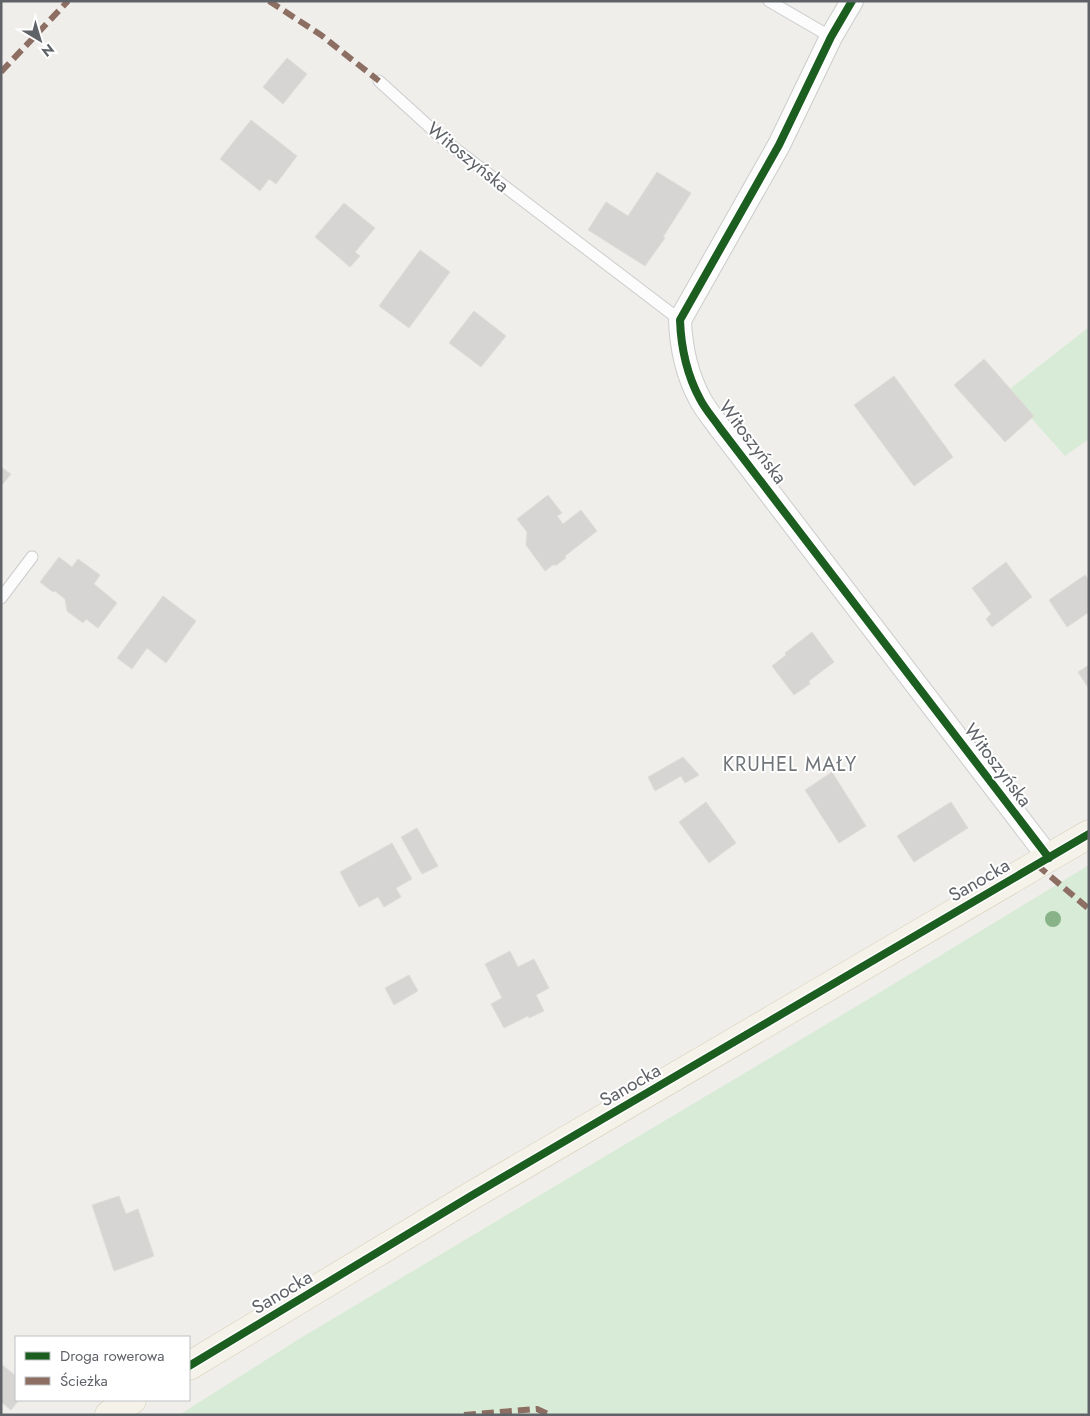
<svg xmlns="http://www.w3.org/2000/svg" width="1090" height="1416" font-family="Jost,sans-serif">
<rect width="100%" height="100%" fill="#efeeea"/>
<g fill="#d8ebd6">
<polygon points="1089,327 1089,439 1065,456 1007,391"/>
<polygon points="1089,865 1089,1415 179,1415 299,1339 882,991"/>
</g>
<g fill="#d6d5d3" stroke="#deddd9">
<polygon points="287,58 307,74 283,104 263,87"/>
<polygon points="251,120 297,156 276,184 269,179 260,191 220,159"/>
<polygon points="657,172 691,193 663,237 665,238 645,266 588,230 606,202 628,216"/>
<polygon points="344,203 375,228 355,252 360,256 350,267 315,237"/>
<polygon points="420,250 450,272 409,328 379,306"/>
<polygon points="474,311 506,336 481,367 449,343"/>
<polygon points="984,359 1034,416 1005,442 954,385"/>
<polygon points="894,376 953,457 914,486 854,405"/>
<polygon points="1,467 11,474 1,486"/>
<polygon points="548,495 562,513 557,516 563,524 581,510 597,531 565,556 566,558 555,566 554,564 545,571 526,545 527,532 517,519"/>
<polygon points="59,557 72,567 78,559 100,575 94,584 117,603 98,628 86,619 83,623 67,611 65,599 55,591 53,592 40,582"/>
<polygon points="1006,562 1032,597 992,627 986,619 991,614 972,588"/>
<polygon points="1085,575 1089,580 1089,612 1067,627 1049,600"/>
<polygon points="163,596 196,621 166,663 147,648 132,669 117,658"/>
<polygon points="812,632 834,662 809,681 810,684 794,695 772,666 786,655 785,653"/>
<polygon points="1089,665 1089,689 1078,672"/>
<polygon points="683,757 699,775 685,783 681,776 655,791 648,777"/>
<polygon points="832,772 866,826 839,843 805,790"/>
<polygon points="706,802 736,843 709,863 679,822"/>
<polygon points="951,802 968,828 914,862 897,836"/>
<polygon points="417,828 438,866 422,874 401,837"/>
<polygon points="392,843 412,879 396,888 401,897 384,907 378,897 359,907 340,872"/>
<polygon points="510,951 518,967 534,959 549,988 536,995 544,1011 529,1018 528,1016 504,1028 491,1004 502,998 485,964"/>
<polygon points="409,975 418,991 394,1005 385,988"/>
<polygon points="119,1196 126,1214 138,1209 154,1256 114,1271 92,1205"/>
<polygon points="1,1364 16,1376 16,1400 19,1400 11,1410 1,1402"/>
</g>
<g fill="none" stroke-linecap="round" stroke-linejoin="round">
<g stroke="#cbcccc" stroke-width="13">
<g id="lane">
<polyline points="769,1 831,37"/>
<polyline points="379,81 445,141 680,320"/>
<polyline points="1,598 32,557"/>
</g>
</g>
<g stroke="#cbcccc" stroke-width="24">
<path id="street" d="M852,1l-21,36 -52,108 -99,175c1,27 7,55 20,79 5,10 13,19 20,29l329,430"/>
</g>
<g stroke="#d7ceb8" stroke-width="29">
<g id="primary">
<polyline points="189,1366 471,1196 1089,834"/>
<polyline points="109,1415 132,1400"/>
</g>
</g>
<use href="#lane" stroke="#fdfcfc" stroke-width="11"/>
<use href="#street" stroke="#fdfcfc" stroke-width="22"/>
<use href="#primary" stroke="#f4f2e9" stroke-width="28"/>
<g stroke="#8d6e63" stroke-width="6" stroke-dasharray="12 6" stroke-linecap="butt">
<polyline points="269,1 321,35 379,81"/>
<polyline points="1,72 68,1"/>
<polyline points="1037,865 1089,909"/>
<polyline points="464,1415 537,1409 550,1415"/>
</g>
<g stroke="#fff" stroke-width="11">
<g id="cycleway">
<path d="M852,1l-21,36 -52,108 -99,175c1,27 7,55 20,79 5,10 13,19 20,29l329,430"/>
<polyline points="189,1366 471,1196 1089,834"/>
</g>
</g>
<use href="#cycleway" stroke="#1b5e20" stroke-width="8"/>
</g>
<circle fill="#88b388" cx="1053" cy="919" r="8"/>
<g text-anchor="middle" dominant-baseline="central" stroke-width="4" stroke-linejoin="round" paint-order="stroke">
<g font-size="19" fill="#5f6368" stroke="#fff">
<text transform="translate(468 157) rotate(39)">Witoszyńska</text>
<text transform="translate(753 442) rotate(53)">Witoszyńska</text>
<text transform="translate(998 765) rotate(53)">Witoszyńska</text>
<text transform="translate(979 880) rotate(-30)">Sanocka</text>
<text transform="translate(630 1085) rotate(-30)">Sanocka</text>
<text transform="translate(282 1292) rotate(-31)">Sanocka</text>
</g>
<g font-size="20" letter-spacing="1" fill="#70757a" stroke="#fff">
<text x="790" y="764">KRUHEL MAŁY</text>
</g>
</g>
<rect width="1090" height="1416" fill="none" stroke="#5f6368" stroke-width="5"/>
<rect x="15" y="1336" width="175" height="65" fill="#ffffff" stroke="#bfc1c3"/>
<rect x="25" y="1352" width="25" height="8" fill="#1b5e20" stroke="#bfc1c3"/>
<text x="60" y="1361" font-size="15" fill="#5f6368">Droga rowerowa</text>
<rect x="25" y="1377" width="25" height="8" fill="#8d6e63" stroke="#bfc1c3"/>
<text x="60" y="1386" font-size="15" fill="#5f6368">Ścieżka</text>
<g transform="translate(40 40) rotate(142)" stroke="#ffffff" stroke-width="4" paint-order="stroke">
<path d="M0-4L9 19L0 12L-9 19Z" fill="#5f6368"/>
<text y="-8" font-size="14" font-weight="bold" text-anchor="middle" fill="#5f6368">N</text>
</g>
</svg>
